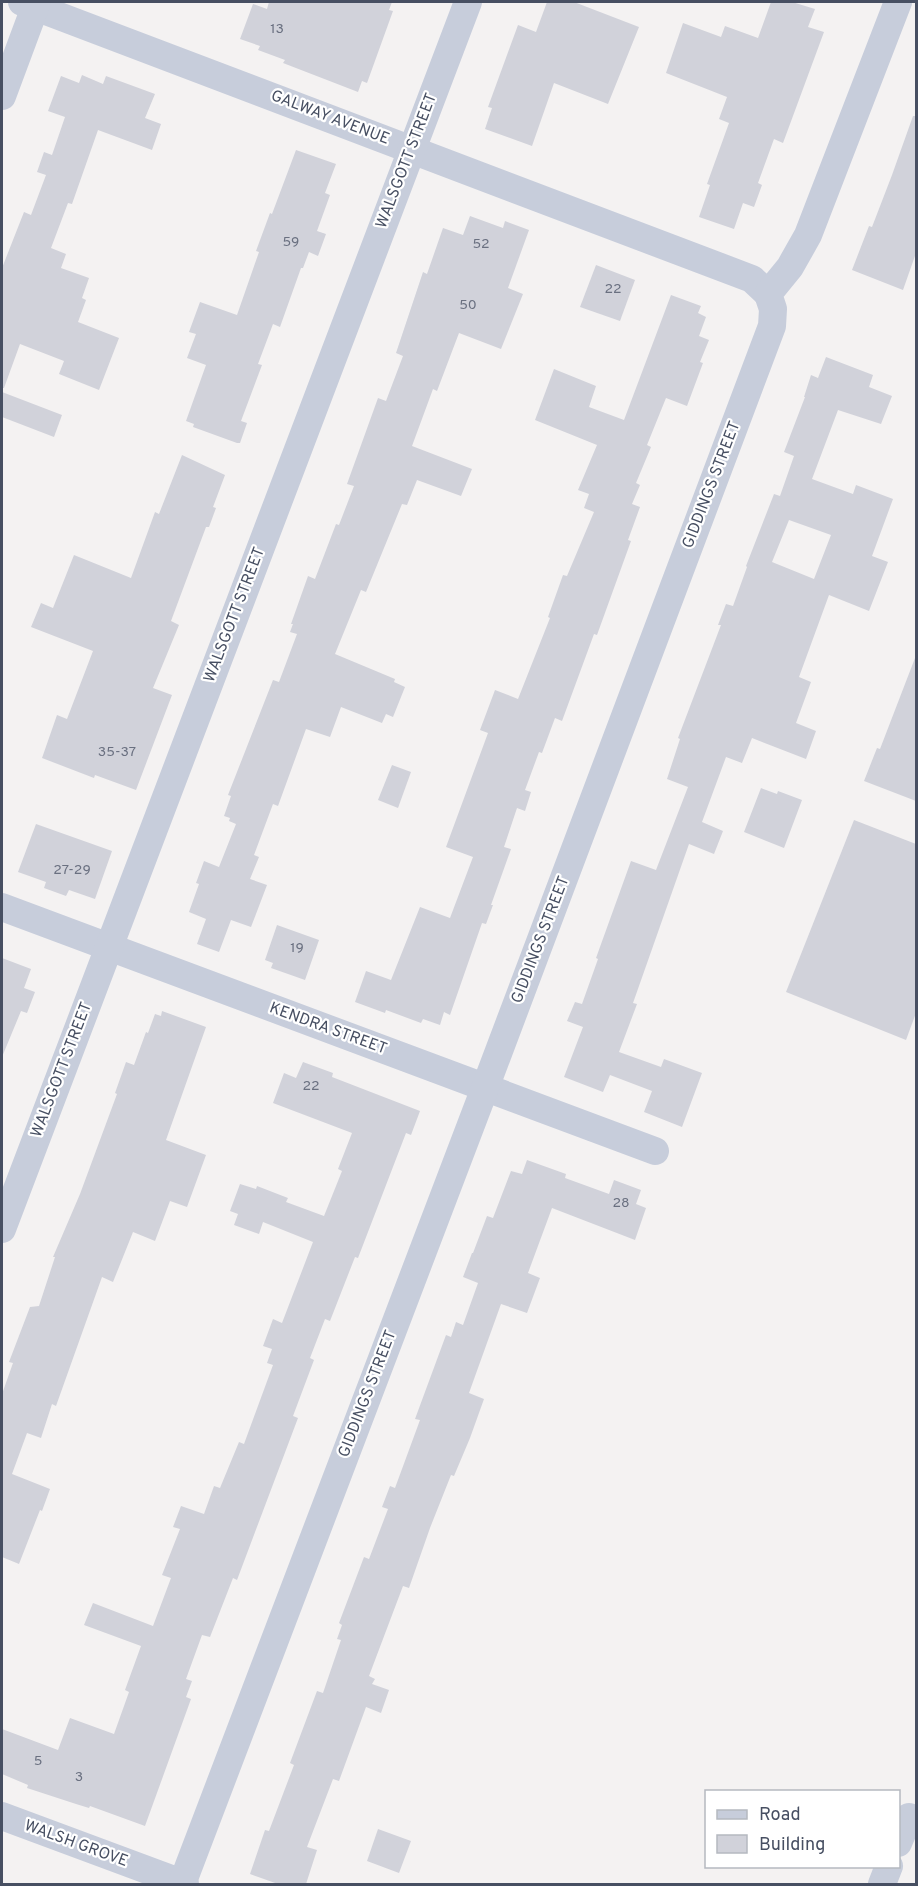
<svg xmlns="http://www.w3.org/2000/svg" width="918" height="1886" font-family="Overpass,sans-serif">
<rect width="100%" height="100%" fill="#f4f2f2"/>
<g fill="#d1d2da" fill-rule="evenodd">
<polygon points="269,2 392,2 389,10 393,11 367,83 362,81 358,92 283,63 285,60 258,50 260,46 240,39 253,4 267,9"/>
<polygon points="547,2 574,2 639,27 608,104 554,83 532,146 485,129 492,108 488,107 518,25 536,32"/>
<polygon points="771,2 792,2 815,9 808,27 824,32 783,143 774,139 758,183 762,185 754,207 743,203 734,229 699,217 710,185 707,184 729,123 719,119 727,97 666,73 683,23 721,37 725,26 758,38"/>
<polygon points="82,75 103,84 106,76 155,94 145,118 161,124 152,150 98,130 72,204 68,203 51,248 66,254 61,268 89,278 82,298 86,300 78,322 119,338 99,390 59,374 64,361 20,344 4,388 2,388 2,268 24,212 31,215 46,175 37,172 44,152 52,155 65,117 48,111 61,76 79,83"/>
<polygon points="913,116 916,116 916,253 903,290 852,270 869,226 872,227 892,175"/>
<polygon points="296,150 336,164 325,193 330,195 317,231 326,234 318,256 309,252 303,268 301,268 280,327 273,324 258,364 262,365 241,421 247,423 240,443 237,443 193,427 194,424 186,421 206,365 187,358 196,334 189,332 200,302 237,315 259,252 256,251 270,213 272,214"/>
<polygon points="470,216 503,228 505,221 529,230 508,288 523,294 501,349 459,333 437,391 433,389 412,446 472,469 461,496 417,480 407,505 402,504 366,592 361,590 335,654 395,679 394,682 405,687 393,717 386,714 382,723 341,707 330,737 306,729 278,806 273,804 254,855 259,857 250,879 267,885 251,927 231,920 219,952 197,944 206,919 189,912 199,884 196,883 204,861 219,867 236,824 229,821 230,818 224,816 231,796 228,795 273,680 279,682 297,634 290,632 293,624 291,624 308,576 315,579 336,524 339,525 354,486 347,484 378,398 386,401 403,356 396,353 423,272 427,274 443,228 463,235"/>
<polygon points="596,265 635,280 620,321 580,307"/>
<polygon points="671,295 701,306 698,313 706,317 699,336 709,340 700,362 703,363 687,406 666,398 647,445 651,447 636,483 640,485 632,504 640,507 628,540 631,541 597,635 594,634 562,721 555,718 542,753 539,752 525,790 531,792 525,811 517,808 504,847 511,849 491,905 493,905 486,924 482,923 450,1015 444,1012 440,1025 423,1019 421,1023 386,1010 385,1013 355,1002 366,971 391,980 420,907 450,918 473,857 446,847 488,733 480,730 495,690 518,699 550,618 548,617 563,575 567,576 594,512 584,508 589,494 578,490 597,445 535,420 554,369 596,386 589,407 624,420"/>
<path d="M826,357l47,18 -4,12 23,9 -11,28 -43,-14 -26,69 41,15 3,-9 37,14 -21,57 16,6 -19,49 -40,-16 -30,82 12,5 -15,41 20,8 -10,28 -54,-21 -10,25 -16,-6 -24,65 21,9 -9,23 -25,-10 -56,159 4,1 -18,48 42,15 3,-8 38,14 -20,54 -38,-15 8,-21 -42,-16 -7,17 -39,-15 19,-50 -16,-6 8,-19 7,2 16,-45 -2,-1 35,-97 25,9 32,-83 -21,-8 13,-40 -2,-1 43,-113h-3l8,-21 7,2 14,-39 -1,-1 28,-72 6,2 14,-40 -10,-4 21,-55h-1l7,-22 7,3zM789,520l42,15 -17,44 -42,-17z"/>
<polygon points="2,392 62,415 54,437 2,417"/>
<polygon points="182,455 225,475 213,507 216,508 209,527 206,527 171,621 179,625 153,688 172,695 136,790 95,775 94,778 42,758 57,715 67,719 93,651 31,627 41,603 53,608 74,555 131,578 155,512 159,514"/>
<polygon points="915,658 916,658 916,801 864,781 877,748 880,749"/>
<polygon points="392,765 411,772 398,808 378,800"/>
<polygon points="761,788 777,794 778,791 802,800 784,848 744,832"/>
<polygon points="854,820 916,844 916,1013 906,1040 786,992"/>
<polygon points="36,824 112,851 95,899 69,890 66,896 44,888 46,882 18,872"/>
<polygon points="277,925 319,940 305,980 271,968 273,963 265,960"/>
<polygon points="2,958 31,969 24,988 35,992 27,1013 21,1011 2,1057"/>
<polygon points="162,1011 206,1027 166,1140 206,1155 187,1207 170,1201 155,1241 133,1232 113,1282 102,1277 56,1406 52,1404 41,1438 27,1433 12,1474 50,1489 42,1511 40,1510 19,1564 2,1557 2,1394 13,1363 9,1362 30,1307 39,1306 55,1257 53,1257 80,1194 117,1094 115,1093 126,1062 134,1065 146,1032 148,1033 155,1014 161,1016"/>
<polygon points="303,1062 333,1073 332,1077 420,1111 411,1135 406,1133 358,1258 355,1257 330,1321 325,1319 310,1358 314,1360 293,1416 298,1418 237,1580 233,1578 210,1637 202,1635 186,1679 192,1681 186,1697 191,1699 145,1826 90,1806 89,1808 76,1804 27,1788 28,1785 2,1774 2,1729 58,1750 70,1718 114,1734 129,1692 125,1690 141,1646 84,1625 93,1603 153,1626 171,1578 162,1575 180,1529 173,1527 181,1506 204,1514 214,1486 220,1488 239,1442 244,1444 273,1365 267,1363 272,1349 263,1346 273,1319 282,1323 313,1242 263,1222 259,1234 234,1225 238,1214 230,1211 240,1184 256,1189 257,1186 288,1198 286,1202 324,1216 342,1171 338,1169 352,1133 273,1103 284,1073 296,1078"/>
<polygon points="527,1160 566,1174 565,1178 609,1194 614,1180 641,1190 636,1204 646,1208 635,1240 552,1208 528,1273 540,1278 527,1313 501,1304 469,1393 484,1399 470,1438 454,1476 451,1475 430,1528 409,1588 403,1586 369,1676 375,1679 372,1684 389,1690 381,1713 366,1707 339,1781 333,1779 307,1847 317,1850 306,1884 278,1884 250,1874 265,1830 269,1831 294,1765 290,1763 317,1691 323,1693 341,1640 337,1639 342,1625 339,1623 364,1557 369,1559 388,1509 382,1507 390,1486 395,1488 420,1420 415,1419 446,1335 451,1337 456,1322 463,1325 478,1283 463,1277 472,1253 473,1253 487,1216 493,1218 511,1171 522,1174"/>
<polygon points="378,1829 411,1841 399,1873 367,1861"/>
</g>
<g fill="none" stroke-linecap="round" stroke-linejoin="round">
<g stroke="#c7cddb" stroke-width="28">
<polyline points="22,2 752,279 768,294"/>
<polyline points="2,96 37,2"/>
<polyline points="2,907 655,1151"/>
<polyline points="2,1229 468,2"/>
<polyline points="2,1816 185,1884"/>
<polyline points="898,1843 909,1817"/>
<polyline points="182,1884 485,1088 772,326 773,309 768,294 790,267 808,235 898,2"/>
<polyline points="882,1884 889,1866"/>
</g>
</g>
<g text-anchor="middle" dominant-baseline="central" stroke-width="4.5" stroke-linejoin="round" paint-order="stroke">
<g font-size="14" fill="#6a7080">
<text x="277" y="29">13</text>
<text x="291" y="242">59</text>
<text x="481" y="244">52</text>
<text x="613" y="289">22</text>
<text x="468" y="305">50</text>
<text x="117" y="752">35-37</text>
<text x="72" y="870">27-29</text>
<text x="297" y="948">19</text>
<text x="311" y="1086">22</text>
<text x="621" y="1203">28</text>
<text x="38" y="1761">5</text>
<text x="79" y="1777">3</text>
</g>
<g font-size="16" fill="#474f62" stroke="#fff">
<text transform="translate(330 118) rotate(21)">GALWAY AVENUE</text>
<text transform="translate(407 161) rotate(-69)">WALSGOTT STREET</text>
<text transform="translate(712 485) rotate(-69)">GIDDINGS STREET</text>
<text transform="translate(235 615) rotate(-69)">WALSGOTT STREET</text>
<text transform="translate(541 940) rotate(-69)">GIDDINGS STREET</text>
<text transform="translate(328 1029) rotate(20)">KENDRA STREET</text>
<text transform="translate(62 1070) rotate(-69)">WALSGOTT STREET</text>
<text transform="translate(368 1394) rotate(-69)">GIDDINGS STREET</text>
<text transform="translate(76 1844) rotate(20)">WALSH GROVE</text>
</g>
</g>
<rect width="918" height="1886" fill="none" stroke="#474f62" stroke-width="6"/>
<rect x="705" y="1790" width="195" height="78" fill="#ffffff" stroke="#b5b9c0" stroke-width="1.5"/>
<rect x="717" y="1810" width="30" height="9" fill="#c7cddb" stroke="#b5b9c0" stroke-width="1.5"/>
<text x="759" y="1820" font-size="18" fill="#474f62">Road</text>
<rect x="717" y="1835" width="30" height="18" fill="#d1d2da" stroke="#b5b9c0" stroke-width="1.5"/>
<text x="759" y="1850" font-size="18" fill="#474f62">Building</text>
</svg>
